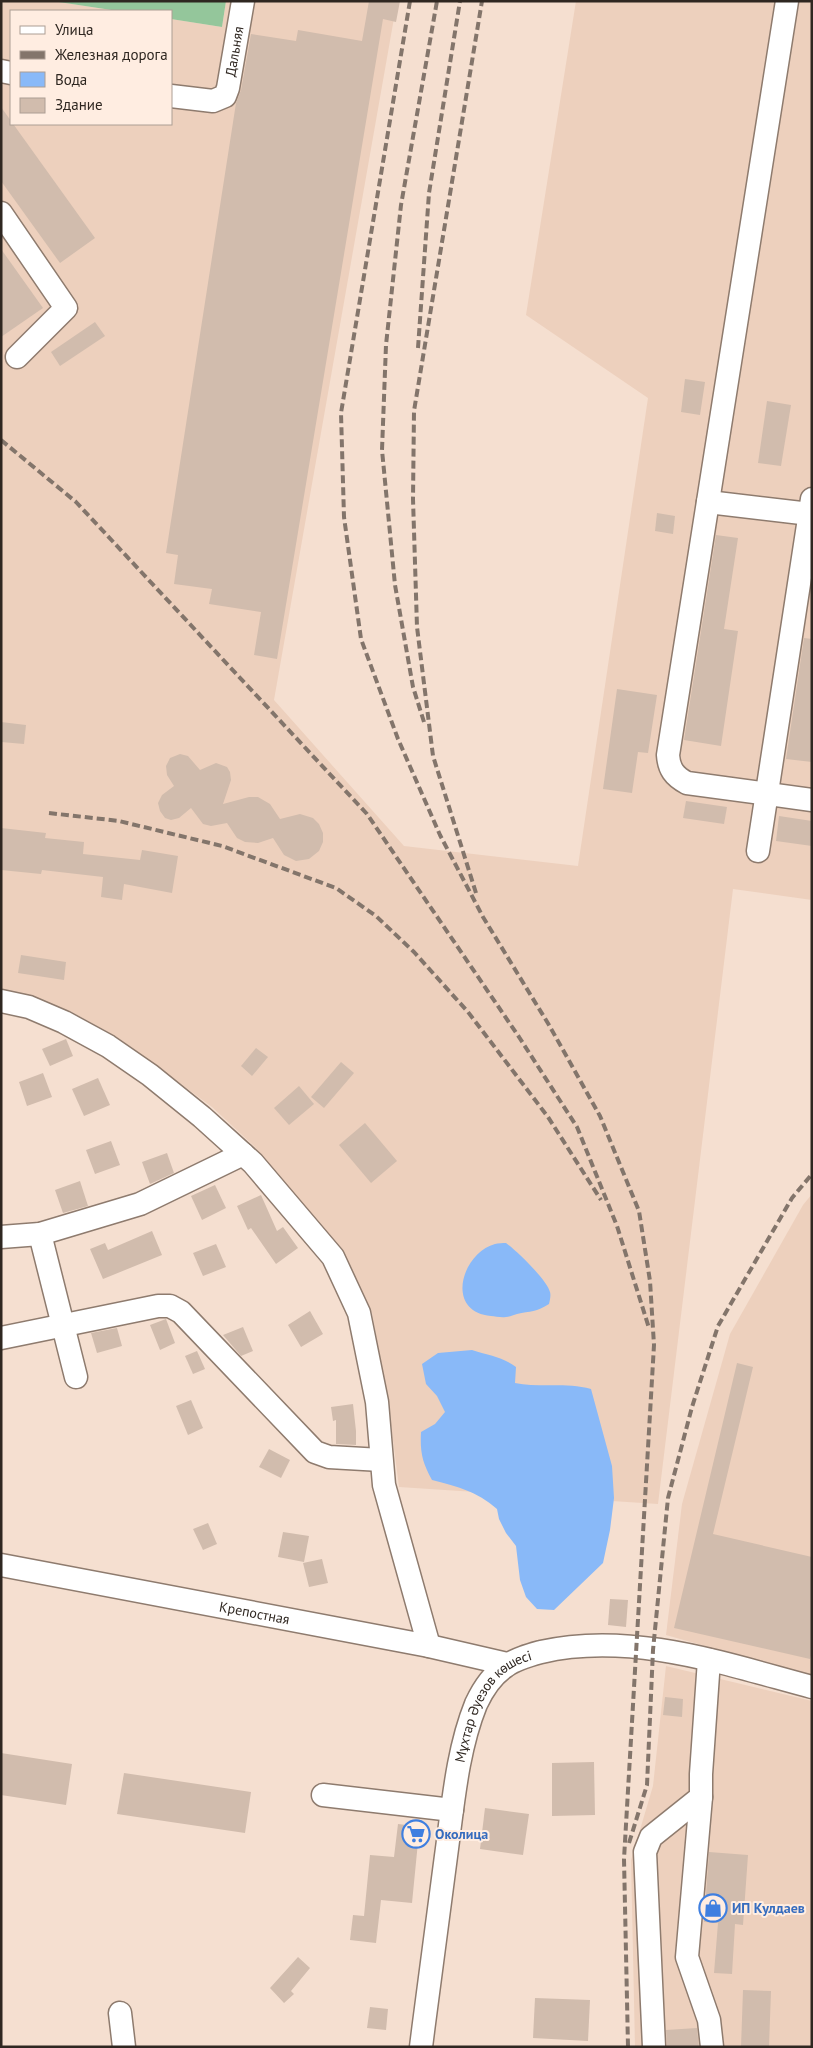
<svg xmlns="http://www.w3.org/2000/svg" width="813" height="2048" font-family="'PT Sans',sans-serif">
<rect width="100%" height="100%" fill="#f5dfd0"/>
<g fill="#edd0bd">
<polygon points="1,1 52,1 118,11 11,11 11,124 171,124 171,19 222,27 226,1 397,1 274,700 404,846 578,866 648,398 526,315 576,1 812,1 812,900 733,889 658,1504 399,1487 388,1401 372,1313 342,1252 254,1146 212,1107 117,1037 72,1012 33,997 1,989"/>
<polygon points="812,1194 812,1676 666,1635 682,1504 730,1334 803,1205"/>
<polygon points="666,1666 812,1701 812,2047 635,2047 631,1860 653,1786"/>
</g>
<polygon fill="#94c69b" points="52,1 226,1 222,27 171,19 171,11 118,11"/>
<g fill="#89b9f8">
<path d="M506,1243c11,8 41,37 44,49 1,3 0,8 -1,12 -12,8 -19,7 -32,10 -4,1 -7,3 -11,3 -5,1 -11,-1 -15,-1 -47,-5 -29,-63 4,-72 3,-1 8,-1 11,-1z"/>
<path d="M472,1350c18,6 29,6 44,17l-1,16c25,5 51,-1 76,6l21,77 2,32 -4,32 -7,33 -49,47 -17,-1 -11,-12 -6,-17 -4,-34 -10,-13 -7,-14 -2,-10c-21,-18 -38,-22 -65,-29 -10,-18 -12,-28 -11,-48l14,-8 10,-12 -8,-16 -11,-12 -4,-20 16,-11z"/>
</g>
<g fill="#d1bcad">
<polygon points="369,1 400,1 396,22 383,19 277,659 254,655 261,612 209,604 212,589 174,584 178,555 166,553 236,103 241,90 251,34 296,41 298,30 362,41"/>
<polygon points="1,107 95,238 60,263 1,181"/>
<polygon points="1,249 43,308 1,337"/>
<polygon points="95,322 105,336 60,366 51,352"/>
<polygon points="685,379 705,382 700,415 681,412"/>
<polygon points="767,401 791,405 781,466 758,463"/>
<polygon points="657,513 675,516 673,534 655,531"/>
<polygon points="716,535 738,538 724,629 738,631 721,746 684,740"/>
<polygon points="804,638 812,639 812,762 786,759"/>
<polygon points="617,689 657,695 648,753 638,752 632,793 603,789"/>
<polygon points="1,722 26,725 24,744 1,742"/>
<polygon points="180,754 188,756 200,770 216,763 227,767 230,772 231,780 223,804 249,797 258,797 270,804 280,819 300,814 313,818 319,824 323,833 323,842 319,851 309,859 296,861 284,855 273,838 258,843 245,842 237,838 227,823 211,826 203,824 191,808 179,818 171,820 165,818 160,811 158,803 162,795 174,786 167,775 166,766 170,758"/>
<polygon points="686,801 727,807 724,824 683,818"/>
<polygon points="779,816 812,821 812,846 776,841"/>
<polygon points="1,828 46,833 45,838 84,842 83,854 140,860 142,850 178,856 172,893 124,884 122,900 101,897 103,877 42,870 41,874 1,870"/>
<polygon points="21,955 66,962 64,980 18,973"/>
<polygon points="66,1039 73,1056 50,1066 42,1049"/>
<polygon points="256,1048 268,1057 252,1076 241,1066"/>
<polygon points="341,1062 354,1073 324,1108 311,1097"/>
<polygon points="43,1073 52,1097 27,1106 19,1082"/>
<polygon points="98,1078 110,1105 84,1116 72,1089"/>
<polygon points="299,1086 314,1104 289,1125 274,1108"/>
<polygon points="365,1123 397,1161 371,1183 339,1145"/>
<polygon points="111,1141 120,1165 95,1174 86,1150"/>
<polygon points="167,1153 174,1173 150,1184 142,1162"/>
<polygon points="80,1181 88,1206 63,1213 55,1190"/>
<polygon points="215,1185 226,1208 202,1220 191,1196"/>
<polygon points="261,1195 277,1231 283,1227 298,1248 276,1264 251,1228 248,1230 237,1206"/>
<polygon points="152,1231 162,1255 103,1279 90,1249 105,1243 108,1250"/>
<polygon points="216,1244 226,1267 203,1276 193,1253"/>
<polygon points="310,1311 323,1334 301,1347 288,1325"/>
<polygon points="166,1319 175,1343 160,1350 150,1325"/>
<polygon points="243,1327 253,1351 241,1356 223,1335"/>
<polygon points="117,1328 122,1346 97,1353 91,1333"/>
<polygon points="197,1351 205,1369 193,1374 185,1356"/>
<polygon points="737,1363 753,1367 713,1534 812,1557 812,1652 810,1659 674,1628"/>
<polygon points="191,1400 203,1428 188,1435 176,1406"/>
<polygon points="353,1404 356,1431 356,1445 336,1444 336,1420 333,1421 331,1407"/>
<polygon points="269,1449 290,1460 281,1478 259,1467"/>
<polygon points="208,1523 217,1544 203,1550 193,1529"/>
<polygon points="283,1532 309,1536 304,1562 278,1557"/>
<polygon points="322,1559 328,1583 309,1587 303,1563"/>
<polygon points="610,1599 628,1600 626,1627 608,1625"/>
<polygon points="665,1697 683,1699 682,1717 663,1715"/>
<polygon points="1,1753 72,1764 66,1805 1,1795"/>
<polygon points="594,1762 595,1815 552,1816 552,1763"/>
<polygon points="124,1773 251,1792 245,1833 117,1814"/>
<polygon points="485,1808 529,1814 523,1855 480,1849"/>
<polygon points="398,1824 423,1827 421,1842 418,1842 412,1903 381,1900 376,1943 350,1940 353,1915 364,1916 370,1855 394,1857"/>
<polygon points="709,1852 748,1855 743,1925 735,1924 732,1974 714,1973 718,1923 704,1922"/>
<polygon points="298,1957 310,1968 291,1991 294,1994 284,2003 270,1988"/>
<polygon points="743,1990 771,1991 769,2047 741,2047"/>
<polygon points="535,1998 590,2000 588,2041 533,2038"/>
<polygon points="370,2007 388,2009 386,2030 367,2028"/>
<polygon points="697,2028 699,2047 667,2047 666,2030"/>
</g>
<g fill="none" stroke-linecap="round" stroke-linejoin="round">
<g stroke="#8e7b6e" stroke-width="25">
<g id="minor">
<path d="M787,1l-119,754c1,14 6,21 19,28l125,17"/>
<polyline points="1,71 11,73"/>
<path id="s1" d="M171,96l42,5 12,-5 3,-8 15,-87"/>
<polyline points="1,213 66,308 17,357"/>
<polyline points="708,502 810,514"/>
<polyline points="758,851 812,499"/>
<polyline points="1,1001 29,1007 64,1022 108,1046 150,1075 202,1117 253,1163 333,1257 359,1313 377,1402 384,1485 429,1646"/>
<polyline points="40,1234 76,1377"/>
<polyline points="1,1237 40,1234 140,1204 243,1154"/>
<polyline points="1,1338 158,1306 170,1306 181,1312 315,1452 329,1457 381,1460"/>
<path id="s2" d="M1,1565l428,81 78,18"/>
<polyline points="323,1795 452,1810"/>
<polyline points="701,1797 687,1957 709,2020 712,2047"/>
<polyline points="120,2013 124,2047"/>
<path id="s3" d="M421,2047c8,-64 17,-128 25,-191 7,-51 11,-105 30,-152 7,-15 16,-29 30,-38 9,-7 24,-11 35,-14 90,-21 184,12 271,35"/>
<polyline points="654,2047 645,1852 651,1837 701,1797 701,1774 709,1660"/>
</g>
</g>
<use href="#minor" stroke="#fff" stroke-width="22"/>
<g stroke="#83756b" stroke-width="4" stroke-dasharray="8 4" stroke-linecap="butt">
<polyline points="410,1 341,413 344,517 361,639 398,739 440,835 483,917 549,1025 600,1116 639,1211 650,1281 654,1345 624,1859 628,2047"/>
<polyline points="418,348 429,193 460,1"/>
<polyline points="1,440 76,502 367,814 519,1037 577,1127 617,1226 649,1328"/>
<polyline points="424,722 413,687 395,585 382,450 386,345 401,205 437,1"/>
<polyline points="49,813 119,821 222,846 336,888 376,916 414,952 468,1012 548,1117 601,1200"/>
<polyline points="476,893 433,756 417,627 413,499 414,411 482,1"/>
<polyline points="629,1843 647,1785 653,1650 668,1498 692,1407 718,1326 792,1198 812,1174"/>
</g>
</g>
<defs>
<g id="supermarket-ring" transform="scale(1.4375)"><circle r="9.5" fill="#ffede1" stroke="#3f7fe0" stroke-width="1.5"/><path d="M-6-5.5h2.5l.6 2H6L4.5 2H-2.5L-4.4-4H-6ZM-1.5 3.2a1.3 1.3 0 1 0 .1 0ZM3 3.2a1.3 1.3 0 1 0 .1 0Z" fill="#3f7fe0"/></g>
<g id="shop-ring" transform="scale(1.4375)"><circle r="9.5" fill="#ffede1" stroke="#3f7fe0" stroke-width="1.5"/><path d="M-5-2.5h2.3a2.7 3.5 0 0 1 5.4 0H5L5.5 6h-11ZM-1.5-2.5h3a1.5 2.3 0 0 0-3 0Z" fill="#3f7fe0"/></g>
</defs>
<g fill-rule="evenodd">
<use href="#supermarket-ring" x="416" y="1834"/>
<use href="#shop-ring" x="713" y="1908"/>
</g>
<g text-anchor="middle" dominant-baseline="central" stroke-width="4" stroke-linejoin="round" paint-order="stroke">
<g font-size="14" fill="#2f2721" stroke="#ffede1">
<text stroke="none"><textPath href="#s1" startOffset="101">Дальняя</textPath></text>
<text stroke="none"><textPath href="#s2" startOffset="258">Крепостная</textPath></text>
<text stroke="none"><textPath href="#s3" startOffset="356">Мұхтар Әуезов көшесі</textPath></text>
</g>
<g font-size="14" font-weight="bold" fill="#366cbe" stroke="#ffede1" text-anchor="start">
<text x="435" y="1834">Околица</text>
<text x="732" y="1908">ИП Кулдаев</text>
</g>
</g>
<rect width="813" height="2048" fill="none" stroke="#2f2721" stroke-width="5"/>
<rect x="10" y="10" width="162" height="115" fill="#ffede1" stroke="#ac9e94"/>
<rect x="20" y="26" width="25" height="8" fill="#ffffff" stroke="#ac9e94"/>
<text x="55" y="35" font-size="15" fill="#2f2721">Улица</text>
<rect x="20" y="51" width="25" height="8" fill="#83756b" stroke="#ac9e94"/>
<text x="55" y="60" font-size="15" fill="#2f2721">Железная дорога</text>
<rect x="20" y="72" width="25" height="15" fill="#89b9f8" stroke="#ac9e94"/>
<text x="55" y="85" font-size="15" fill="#2f2721">Вода</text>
<rect x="20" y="98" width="25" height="15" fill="#d1bcad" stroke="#ac9e94"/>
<text x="55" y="110" font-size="15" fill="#2f2721">Здание</text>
</svg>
